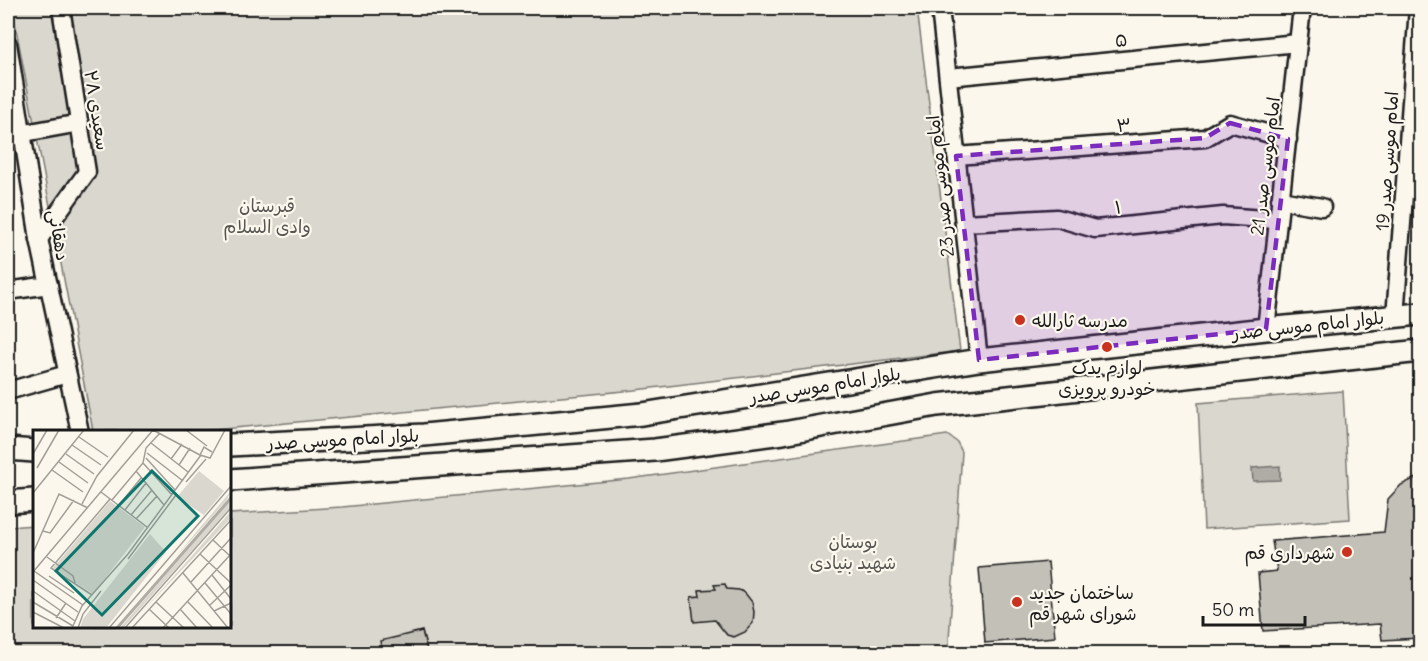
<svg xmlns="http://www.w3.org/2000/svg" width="1428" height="661" font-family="Delius,'Playpen Sans Arabic',sans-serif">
<rect width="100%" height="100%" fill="#fbf7ec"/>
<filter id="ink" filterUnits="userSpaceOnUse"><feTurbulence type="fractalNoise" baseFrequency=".0167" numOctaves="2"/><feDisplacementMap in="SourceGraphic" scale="12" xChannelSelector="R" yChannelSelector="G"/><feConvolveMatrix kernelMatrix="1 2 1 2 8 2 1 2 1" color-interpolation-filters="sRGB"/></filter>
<g filter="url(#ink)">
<g fill="#dad7ce" stroke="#7b7a75" stroke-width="1.5">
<polygon points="12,8 917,8 960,351 635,390 201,431 93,431"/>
<polygon points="1420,374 1420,436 1415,375"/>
<polygon points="1343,391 1350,519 1204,529 1198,403"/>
<polygon points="947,435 957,442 962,452 948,653 8,654 8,527 34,525 34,626 230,626 230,514 342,507 629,479"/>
</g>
<polygon fill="#afaca5" stroke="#74726e" stroke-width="1.5" points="1280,466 1280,480 1253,481 1252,468"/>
<g fill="#c3c0b8" stroke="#1c1c1c" stroke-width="1.5">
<polygon points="1420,476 1420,638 1382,640 1380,624 1263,631 1258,573 1277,571 1272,541 1384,532 1388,499 1401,485"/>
<polygon points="1048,562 1055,637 985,643 979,568"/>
<polygon points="725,584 727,589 739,590 745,593 752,602 754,612 753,623 745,632 734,637 727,635 715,620 694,622 691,597 700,596 699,590 716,589 714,585"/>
<polygon points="422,631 428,654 383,654 380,641"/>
</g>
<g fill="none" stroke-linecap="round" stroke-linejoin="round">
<g stroke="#1c1c1c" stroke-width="21">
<g id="minor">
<polyline points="940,8 979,360"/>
<polyline points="8,44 39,239 80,432"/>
<polyline points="948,77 1298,43"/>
<polyline points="8,136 80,123"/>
<polyline points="956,156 1205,138 1230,123 1288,139"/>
<polyline points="1280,200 1322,207"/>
<polyline points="964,223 1057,218 1095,229 1223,216 1277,220"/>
<polyline points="39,239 87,172 61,8"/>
<polyline points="8,291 49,285"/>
<polyline points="1395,317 1418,8"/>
<polyline points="1266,329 1302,8"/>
<polyline points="8,391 67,374"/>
</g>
</g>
<g stroke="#1c1c1c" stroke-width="26">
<g id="major">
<polyline points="230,445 424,435 642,414 979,360 1266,329 1420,314"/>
<polyline points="8,449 34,451"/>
<polyline points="230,480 655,450 783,433 937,405 1420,351"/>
<polyline points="8,502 34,500"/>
</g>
</g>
<use href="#minor" stroke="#fbf7ec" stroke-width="16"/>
<use href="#major" stroke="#fbf7ec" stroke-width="21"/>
</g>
</g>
<path fill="#7b2cbf" fill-opacity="0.2" stroke="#7b2cbf" stroke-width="4.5" stroke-dasharray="12 8" stroke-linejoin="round" d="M1230,123l58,16 -22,190 -287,31 -23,-204 249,-18z"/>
<g fill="#c8321e" stroke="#fbf7ec" stroke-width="2">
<circle cx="1020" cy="320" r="6"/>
<circle cx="1107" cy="347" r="6"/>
<circle cx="1347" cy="552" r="6"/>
<circle cx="1017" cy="602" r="6"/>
</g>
<g text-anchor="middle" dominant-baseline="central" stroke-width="4.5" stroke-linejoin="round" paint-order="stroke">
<g font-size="18" fill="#1c1c1c" stroke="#fbf7ec">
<text transform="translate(1121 40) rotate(-6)">۵</text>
<text transform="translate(97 110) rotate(81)">سعیدی ۲۸</text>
<text transform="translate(1124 125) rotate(-4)">۳</text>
<text transform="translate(1387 161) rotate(-86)">امام موسی صدر 19</text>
<text transform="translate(1265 166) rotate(-83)">امام موسی صدر 21</text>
<text transform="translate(940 186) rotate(-96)">امام موسی صدر 23</text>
<text transform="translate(1118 207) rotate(-6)">۱</text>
<text transform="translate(59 235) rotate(80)">دهقانی</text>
<text transform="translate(1308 325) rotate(-6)">بلوار امام موسی صدر</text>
<text transform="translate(825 385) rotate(-9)">بلوار امام موسی صدر</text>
<text transform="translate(343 439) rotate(-3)">بلوار امام موسی صدر</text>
</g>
<g font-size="18" fill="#555451" stroke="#fbf7ec">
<text x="267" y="205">قبرستان<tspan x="267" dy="21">وادی السلام</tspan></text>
<text x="853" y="541">بوستان<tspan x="853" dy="21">شهید بنیادی</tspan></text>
</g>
<g font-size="18" fill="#1c1c1c" stroke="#fbf7ec" text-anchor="start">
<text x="1032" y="320">مدرسه ثارالله</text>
<text x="1107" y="367" text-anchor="middle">لوازم یدک<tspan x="1107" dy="21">خودرو پرویزی</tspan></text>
<text x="1335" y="552" text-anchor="end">شهرداری قم</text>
<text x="1029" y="592">ساختمان جدید<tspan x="1029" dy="21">شورای شهر قم</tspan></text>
</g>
</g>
<g transform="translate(33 430)">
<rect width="198" height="198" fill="#fbf7ec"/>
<path d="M166,41l25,20 -20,24 -27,-18zM198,61l-4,9 -52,58 23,-28zM198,69v8l-108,121h-3zM77,71l35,26 -52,67 -40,-26zM198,81v7l-90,95 42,-47zM117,104l16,18 -60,76h-26l3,-9z" fill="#dad7ce"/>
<path fill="none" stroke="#afaca5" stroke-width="3" d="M84,198l114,-130"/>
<path fill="none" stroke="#a29f99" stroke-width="1.5" d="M120,0l47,25M153,0l21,16M46,7l29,20M118,13l37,29M39,15l29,20M179,22l-8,-5 -4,8 10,3 15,-28M114,23l36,28M0,24l14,-24M33,24l28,20M113,28l29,32M138,29l11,-15M26,32l29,21M110,33l29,32M146,35l11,-17M4,38l22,-38M19,40l31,22M103,41l28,34M153,52l20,-23M68,62l46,35M0,63l51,-63M79,70l31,-37 3,-15 14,-15M49,74l15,-28 37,-46M86,75l22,-27M92,80l21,-27M98,85l21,-25M103,89l21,-23M10,101l7,2 24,-33M180,110l17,16M0,123l26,-59 29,14M167,124l31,29M14,127l26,19 2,7M95,129l48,-64M1,141l49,34M0,142l120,-142M150,143l45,55M179,145l19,24M16,146l25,17M0,150l45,32M158,152l40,-44M172,153l26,31M0,161l42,30M59,165l-41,-27 59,-69M154,171l26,27M0,172l40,24M123,172l28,26M177,175l21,-20M116,179l20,19M147,179l17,19M181,181l17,-8M0,182l31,16M23,188l10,-15M39,198l10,-22 46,-52 73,-99M45,198l5,-14 18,-23M76,198l122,-142M92,198l106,-120M99,198l99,-108M130,198l68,-74"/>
<path fill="#0f766e" fill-opacity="0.15" stroke="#0f766e" stroke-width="3" d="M119,41l46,45 -96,99 -46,-44z"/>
<rect width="198" height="198" fill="none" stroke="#1c1c1c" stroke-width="3"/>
</g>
<rect width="1428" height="661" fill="none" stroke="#fbf7ec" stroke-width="30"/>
<rect x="15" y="15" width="1398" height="631" fill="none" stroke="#1c1c1c" stroke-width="2" filter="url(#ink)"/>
<path d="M1203 616v9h102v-9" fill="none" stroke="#1c1c1c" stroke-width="3"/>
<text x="1212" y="616" font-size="18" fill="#1c1c1c" stroke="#fbf7ec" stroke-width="4.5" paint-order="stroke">50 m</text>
</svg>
